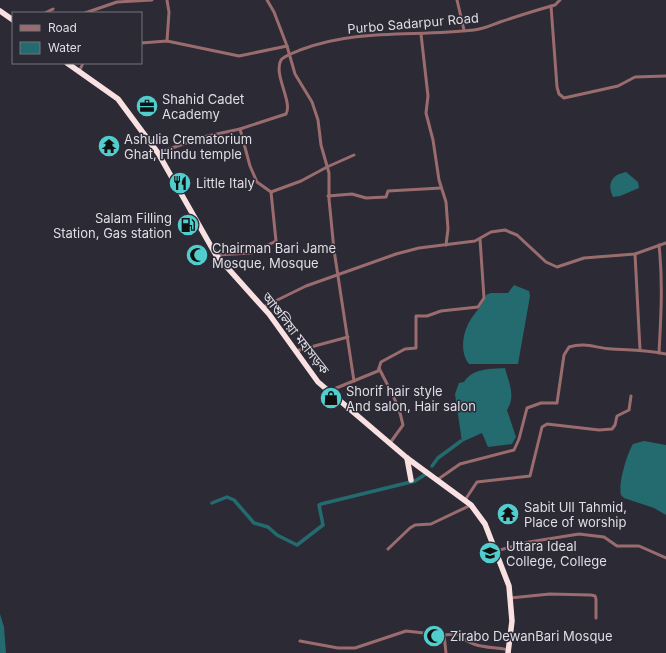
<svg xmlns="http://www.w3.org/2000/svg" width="666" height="653" font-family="Inter,'Noto Sans Bengali',sans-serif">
<rect width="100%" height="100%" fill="#2c2a35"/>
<g fill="#246b6f">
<path d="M626,172l12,10 1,6 -19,8 -7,1c-6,-13 -2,-22 13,-25z"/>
<path d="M514,285l15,6 1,5 -12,68h-49c-10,-12 -6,-33 2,-45 6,-9 12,-14 15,-24l5,-2h17z"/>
<path d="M505,368c4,15 11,28 2,42l9,27 -4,7 -24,3 -6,-14 -20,9 -7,-48 4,-11 5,-1c9,-14 26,-13 41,-14z"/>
<path d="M644,441l22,4v70l-12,-7 -30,-10 -3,-3c-3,-12 6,-41 12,-51z"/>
<polygon points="0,614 4,627 6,653 0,653"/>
</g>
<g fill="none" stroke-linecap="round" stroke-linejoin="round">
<g stroke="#246b6f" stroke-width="3.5">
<polyline points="432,466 438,458 461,441"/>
<polyline points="212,503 227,497 234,500 254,523 268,527 277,535 297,545 323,525 319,505 321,504 415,481 426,474"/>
</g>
<g stroke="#9a6c6e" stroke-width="3">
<polyline points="267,0 274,12 287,46 295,74 312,102 318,120 321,145 329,173 329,199 334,250 354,381"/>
<polyline points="457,0 464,30"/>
<polyline points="551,6 557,87 559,94 564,98 618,86 635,77 666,76"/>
<polyline points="45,13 53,9"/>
<polyline points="85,13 117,2 152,0"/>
<polyline points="421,34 428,96 426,113 433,140 439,180 446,202 448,229 446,245"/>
<polyline points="167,41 169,12 167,0"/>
<polyline points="141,43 167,41 239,56 287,46"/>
<polyline points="79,72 83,63"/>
<path d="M158,153l45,-16 37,-8 46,-15c7,-12 -13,-40 -5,-54 4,-5 13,-7 19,-10 56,-22 115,-13 174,-20 9,-1 18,-5 26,-8 18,-6 37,-12 55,-17l5,-5"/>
<polyline points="271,192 301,181 327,167 354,155"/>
<polyline points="328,196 352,194 366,198 386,197 388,191 441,188"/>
<path d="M659,245c4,36 2,72 0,108"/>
<polyline points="635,254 640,350"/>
<polyline points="216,255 252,253 276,241 271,192 257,182 250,166 240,129"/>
<polyline points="263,307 306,286 396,254 419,248 475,241 491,232 505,230 517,235 546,262 557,267 584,258 635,254 666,243"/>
<polyline points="296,351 348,337"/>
<path d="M379,368c9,19 20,35 24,57l-13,18"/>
<polyline points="329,391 378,371 381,362 405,349 416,348 416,316 427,316 441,311 478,307 484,298 480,239"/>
<path d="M437,480l23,-16 54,-14 5,-11 8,-31 14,-5h16l7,-48 5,-8c17,-5 26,1 43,2 19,1 36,1 54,5"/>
<polyline points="465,500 477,482 530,476 542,427 547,424 599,430 612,429 615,425 617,416 629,410 631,396"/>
<polyline points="388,549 410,528 415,525 431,524 471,505"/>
<polyline points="496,551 529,542 579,534 604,537 617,546 639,546 666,558"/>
<polyline points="510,598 550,594 591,595 595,596 596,599 596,618"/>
<polyline points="444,635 446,653"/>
<path d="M300,641l38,7h17l51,-17 36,4 16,-1c15,15 31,12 51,16"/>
</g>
<g stroke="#f9e1e2" stroke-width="5.5">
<polyline points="0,11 13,20"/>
<polyline points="67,63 118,99 158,153 216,255 269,314 318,382 407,458 471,505 485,524 509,586 512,621 508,653"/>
<polyline points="407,458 411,480"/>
</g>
</g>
<defs>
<g id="office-disc" transform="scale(1.15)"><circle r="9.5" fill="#52cdcd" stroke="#2c2a35"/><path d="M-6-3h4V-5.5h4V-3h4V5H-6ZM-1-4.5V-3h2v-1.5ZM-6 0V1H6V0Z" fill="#111"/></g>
<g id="temple-disc" transform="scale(1.15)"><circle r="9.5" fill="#52cdcd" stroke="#2c2a35"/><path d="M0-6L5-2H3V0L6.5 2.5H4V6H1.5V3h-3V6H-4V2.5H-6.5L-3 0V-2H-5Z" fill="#111"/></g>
<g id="restaurant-disc" transform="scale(1.15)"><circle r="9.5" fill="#52cdcd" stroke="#2c2a35"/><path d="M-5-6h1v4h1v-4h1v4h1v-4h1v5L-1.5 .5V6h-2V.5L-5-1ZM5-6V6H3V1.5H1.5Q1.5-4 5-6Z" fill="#111"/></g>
<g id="fuel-disc" transform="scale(1.15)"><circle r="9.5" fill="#52cdcd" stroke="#2c2a35"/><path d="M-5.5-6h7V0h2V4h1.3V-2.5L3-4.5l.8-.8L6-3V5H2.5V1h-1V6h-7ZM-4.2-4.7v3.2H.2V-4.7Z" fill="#111"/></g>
<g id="mosque-disc" transform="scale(1.15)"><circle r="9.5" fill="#52cdcd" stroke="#2c2a35"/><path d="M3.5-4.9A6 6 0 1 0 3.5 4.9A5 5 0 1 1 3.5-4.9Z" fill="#111"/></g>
<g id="shop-disc" transform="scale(1.15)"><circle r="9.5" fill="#52cdcd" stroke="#2c2a35"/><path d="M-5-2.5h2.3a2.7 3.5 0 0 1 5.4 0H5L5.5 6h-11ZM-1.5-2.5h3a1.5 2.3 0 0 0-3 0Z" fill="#111"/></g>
<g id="university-disc" transform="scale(1.15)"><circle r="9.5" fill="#52cdcd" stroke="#2c2a35"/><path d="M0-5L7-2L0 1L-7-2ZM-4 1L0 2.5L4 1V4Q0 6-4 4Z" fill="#111"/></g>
</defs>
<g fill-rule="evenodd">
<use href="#office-disc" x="147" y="106"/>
<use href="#temple-disc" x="109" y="146"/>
<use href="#restaurant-disc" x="180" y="183"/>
<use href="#fuel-disc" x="188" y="225"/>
<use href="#mosque-disc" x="197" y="255"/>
<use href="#shop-disc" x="331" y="398"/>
<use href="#temple-disc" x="508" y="514"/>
<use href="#university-disc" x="490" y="553"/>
<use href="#mosque-disc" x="434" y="636"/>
</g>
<g text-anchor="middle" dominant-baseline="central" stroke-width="3" stroke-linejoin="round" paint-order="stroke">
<g font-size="13" fill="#dfdee5" stroke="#2c2a35">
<text transform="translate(413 23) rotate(-5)">Purbo Sadarpur Road</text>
<text transform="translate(296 333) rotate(52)">আশুলিয়া মহাসড়ক</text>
</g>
<g font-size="13" fill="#dfdee5" stroke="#2c2a35" text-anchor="start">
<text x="162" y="99">Shahid Cadet<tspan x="162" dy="15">Academy</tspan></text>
<text x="124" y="139">Ashulia Crematorium<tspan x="124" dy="15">Ghat, Hindu temple</tspan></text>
<text x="196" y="183">Little Italy</text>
<text x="172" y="218" text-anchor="end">Salam Filling<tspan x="172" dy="15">Station, Gas station</tspan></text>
<text x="212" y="248">Chairman Bari Jame<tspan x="212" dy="15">Mosque, Mosque</tspan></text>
<text x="346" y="391">Shorif hair style<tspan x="346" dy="15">And salon, Hair salon</tspan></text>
<text x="524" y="507">Sabit Ull Tahmid,<tspan x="524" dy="15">Place of worship</tspan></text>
<text x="506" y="546">Uttara Ideal<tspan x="506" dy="15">College, College</tspan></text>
<text x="450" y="636">Zirabo DewanBari Mosque</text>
</g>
</g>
<rect x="12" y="12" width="130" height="52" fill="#2c2a35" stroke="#74727b"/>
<rect x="20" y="25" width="20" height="6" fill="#9a6c6e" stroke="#74727b"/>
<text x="48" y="32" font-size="12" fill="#dfdee5">Road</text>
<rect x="20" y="42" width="20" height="12" fill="#246b6f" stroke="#74727b"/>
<text x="48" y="52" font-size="12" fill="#dfdee5">Water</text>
</svg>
